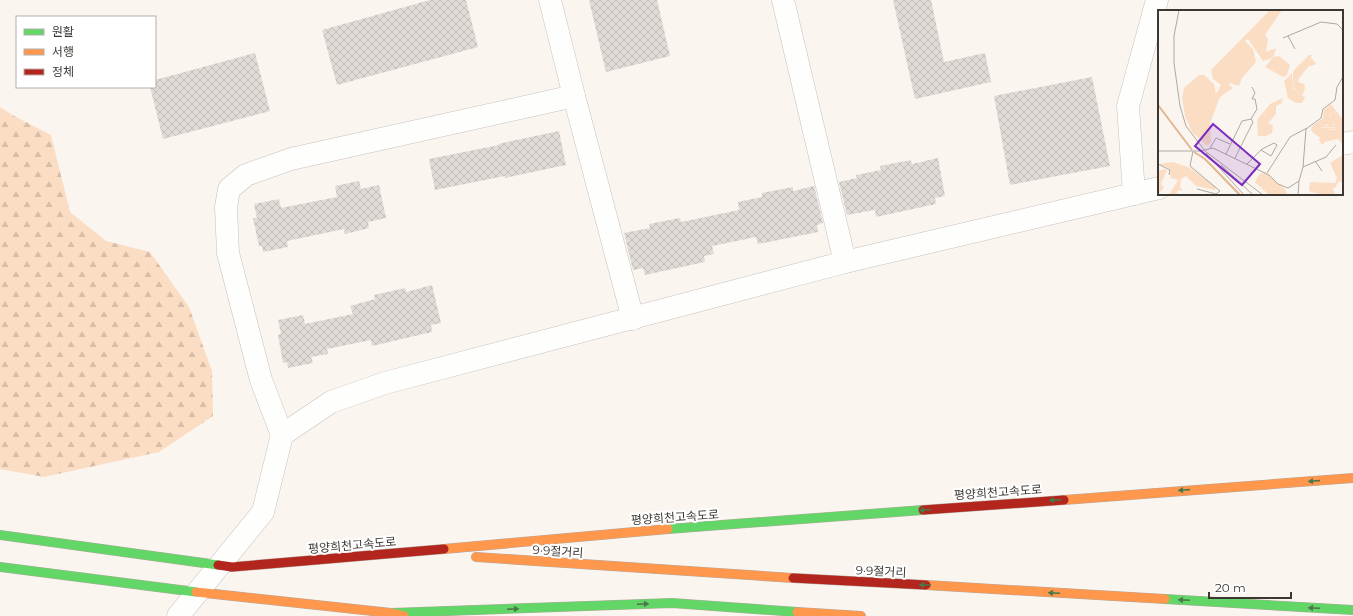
<svg xmlns="http://www.w3.org/2000/svg" width="1353" height="616" font-family="Montserrat,'Noto Sans KR',sans-serif">
<defs>
<pattern id="forest-firs" width="22" height="20" patternUnits="userSpaceOnUse"><rect width="22" height="20" fill="#fbddc4"/><path d="M5 1l3.5 6h-7zM16 11l3.5 6h-7z" fill="#d8bea9"/></pattern>
<pattern id="building-cross-hatch" width="8" height="8" patternUnits="userSpaceOnUse"><rect width="8" height="8" fill="#e0dbd7"/><path d="M0 0l8 8M0 8l8-8" fill="none" stroke="#c1bdb9"/></pattern>
</defs>
<rect width="100%" height="100%" fill="#fbf5f0"/>
<polygon fill="url(#forest-firs)" points="0,107 16,117 51,135 70,212 106,241 150,252 189,307 212,371 213,416 159,452 44,477 0,469"/>
<g fill="url(#building-cross-hatch)">
<polygon points="430,0 466,0 478,47 337,85 322,30"/>
<polygon points="589,0 657,0 670,56 606,72"/>
<polygon points="893,0 931,0 944,62 985,53 991,82 915,99"/>
<polygon points="255,53 270,111 163,139 150,87 155,87 155,80"/>
<polygon points="1092,77 1110,166 1010,185 994,96"/>
<polygon points="559,131 566,165 505,178 505,176 435,190 429,159 499,145 498,144"/>
<polygon points="938,158 945,196 935,198 936,204 876,217 875,210 847,215 839,182 857,178 856,175 881,170 880,166 911,160 912,164"/>
<polygon points="359,181 361,189 379,185 386,218 368,222 369,228 345,234 344,229 287,241 288,247 263,252 262,246 259,246 253,218 257,218 254,204 279,199 281,208 337,197 335,186"/>
<polygon points="814,186 823,223 817,225 818,232 758,244 756,237 712,246 714,254 704,256 705,262 645,275 643,268 633,270 624,233 650,228 649,224 680,218 681,222 739,210 738,202 762,197 762,193 793,187 793,191"/>
<polygon points="432,285 441,323 431,325 432,332 372,346 371,340 327,349 328,354 311,357 313,363 288,368 287,362 283,363 278,335 281,334 278,320 303,315 305,324 353,314 350,306 375,299 374,295 405,288 406,292"/>
</g>
<g fill="none" stroke-linecap="round" stroke-linejoin="round">
<g stroke="#c6c1bd" stroke-width="23">
<g id="street">
<polyline points="550,0 574,96 633,319"/>
<polyline points="783,0 845,262"/>
<polyline points="1342,144 1353,142"/>
<polyline points="1134,194 1128,106 1157,0"/>
<polyline points="282,435 261,380 228,253 226,207 229,189 246,175 291,159 574,96"/>
<polyline points="178,616 263,512 282,435 331,402 385,383 845,262 1159,188"/>
</g>
</g>
<g stroke="#b3a89e" stroke-width="10">
<g id="fast">
<polyline points="668,529 923,510"/>
<polyline points="0,535 218,565"/>
<polyline points="0,567 196,592"/>
<polyline points="1165,599 1353,610"/>
<polyline points="391,613 672,603 797,612"/>
</g>
</g>
<g stroke="#b3a89e" stroke-width="10">
<g id="slow">
<polyline points="1064,500 1353,478"/>
<polyline points="444,549 668,529"/>
<polyline points="476,557 793,578"/>
<polyline points="926,585 1165,599"/>
<polyline points="196,592 391,613 404,616"/>
<polyline points="797,612 861,616"/>
</g>
</g>
<g stroke="#b3a89e" stroke-width="10">
<g id="jam">
<polyline points="923,510 1064,500"/>
<polyline points="218,565 232,567 444,549"/>
<polyline points="793,578 926,585"/>
</g>
</g>
<use href="#street" stroke="#fefefd" stroke-width="22"/>
<use href="#fast" stroke="#63d668" stroke-width="9"/>
<use href="#slow" stroke="#ff974d" stroke-width="9"/>
<use href="#jam" stroke="#b3261e" stroke-width="9"/>
</g>
<defs><path id="oneway-solid" d="M-6-.8H1V-3.2L6.5 0L1 3.2V.8H-6Z"/></defs>
<g fill="#4c7748">
<use href="#oneway-solid" transform="translate(1314 481) rotate(176)"/>
<use href="#oneway-solid" transform="translate(1184 490) rotate(176)"/>
<use href="#oneway-solid" transform="translate(1055 500) rotate(176)"/>
<use href="#oneway-solid" transform="translate(925 510) rotate(176)"/>
<use href="#oneway-solid" transform="translate(925 585) rotate(-177)"/>
<use href="#oneway-solid" transform="translate(1054 593) rotate(-177)"/>
<use href="#oneway-solid" transform="translate(1184 600) rotate(-177)"/>
<use href="#oneway-solid" transform="translate(643 604) rotate(-2)"/>
<use href="#oneway-solid" transform="translate(1314 608) rotate(-177)"/>
<use href="#oneway-solid" transform="translate(513 609) rotate(-2)"/>
</g>
<g text-anchor="middle" dominant-baseline="central" stroke-width="4" stroke-linejoin="round" paint-order="stroke">
<g font-size="12" fill="#3c3733" stroke="#fff">
<text transform="translate(998 492) rotate(-4)">평양희천고속도로</text>
<text transform="translate(675 517) rotate(-4)">평양희천고속도로</text>
<text transform="translate(352 545) rotate(-5)">평양희천고속도로</text>
<text transform="translate(558 551) rotate(4)">9·9절거리</text>
<text transform="translate(881 571) rotate(3)">9·9절거리</text>
</g>
</g>
<g transform="translate(1158 10)">
<rect width="185" height="185" fill="#fbf5f0"/>
<path d="M173,94l6,8 -8,2v3l4,-3 4,2 -2,8 -12,1 -2,3h22v17l-5,-6 -14,3 12,-13h-11l3,5 -6,5 -10,-7 -1,-5 12,-9 1,-8zM185,145v28l-4,-2 -4,7 -17,-5 -1,5 5,7 -13,-4 1,-9 25,1 2,-5 -7,-15zM103,163l6,1 18,15 2,6h-13v-12l-8,-8 -8,2v8l-3,-2 3,-7z" fill="#fbddc4"/>
<path d="M112,0h12l-17,25 3,4 -2,13 10,-4 -1,5 -3,5 -9,3 -15,-22 -3,2 8,8 3,13 -14,16 -3,8 -9,-3 -1,2 4,3 -13,9 -10,27 1,17 -2,4h-3l-14,-13 -7,-16 -3,-18 2,-10 15,-13h5l10,9 2,10 5,-9 -8,-6 -2,-9zM151,45h3l-1,3 5,5 -1,2 -6,1 -10,12 -1,4 6,2 1,4 -2,6h-4l-6,-8v-15zM121,46l11,9 -3,10 -4,2 -18,-10 8,-10zM125,88l-1,5 -6,3v8l-8,9 5,2 -1,8 -6,3h-8l-1,-16 13,-16zM179,102l6,8v8l-26,-1 3,-3 7,2 4,-4 3,4 2,-11h-6l-2,8 -2,-5 3,-4zM167,119l12,1 -15,15 -3,-5 2,-4 1,3 1,-3 4,-2 -5,-3zM15,152l17,6 26,19 -1,3 -19,-4 -10,-10 -5,3 -1,8 3,4 -5,-1 -2,5h-7l9,-15 -7,-2 -1,-9 -11,-5zM6,159l3,1 -6,14 3,3 -6,8v-24zM106,163l10,8v14h-5l-11,-10v-8zM154,173l20,1 3,11h-13l-4,-6 -7,-3z" fill="#fbddc4"/>
<path d="M134,63l1,15 12,9 -3,6h-6l-8,-5 -4,-17z" fill="#fbddc4"/>
<path fill="none" stroke="#e2b68f" stroke-width="2" d="M0,95l34,45M36,142l11,7 35,36"/>
<path fill="none" stroke="#afa9a4" stroke-width="1" d="M21,0l-5,26v27l6,43 6,20 19,25 58,44M130,26l7,13M125,28l38,-16 16,2 6,6M93,109l6,-10 -2,-10h-3l3,-6 -3,-6M52,138l6,-10 14,6M0,141h42l13,-3 56,27 9,9 10,4 11,-7 4,-14 23,-10 10,-12M35,141l-3,15 30,25 -4,3 -19,-5M48,143l38,42M68,144l16,-33 9,-2 2,3 -18,36M157,151l7,10M0,154l12,6 -1,5M89,154l15,-15 12,-6 3,2 -6,11 -10,-6M63,155l32,30M145,157l3,-38 15,-11 2,-9 12,-9 2,-13 6,-10M109,163l23,-36 17,-9M140,185l1,-14"/>
<path fill="#7b2cbf" fill-opacity="0.15" stroke="#7b2cbf" stroke-width="2" d="M55,114l47,40 -18,21 -47,-39z"/>
<rect width="185" height="185" fill="none" stroke="#3c3733" stroke-width="2"/>
</g>
<rect x="16" y="16" width="140" height="72" fill="#ffffff" stroke="#b1afad"/>
<rect x="24" y="29" width="20" height="6" fill="#63d668" stroke="#b1afad"/>
<text x="52" y="36" font-size="12" fill="#3c3733">원활</text>
<rect x="24" y="49" width="20" height="6" fill="#ff974d" stroke="#b1afad"/>
<text x="52" y="56" font-size="12" fill="#3c3733">서행</text>
<rect x="24" y="69" width="20" height="6" fill="#b3261e" stroke="#b1afad"/>
<text x="52" y="76" font-size="12" fill="#3c3733">정체</text>
<path d="M1209 592v6h82v-6" fill="none" stroke="#3c3733" stroke-width="2"/>
<text x="1215" y="592" font-size="12" fill="#3c3733" stroke="#ffffff" stroke-width="3" paint-order="stroke">20 m</text>
</svg>
